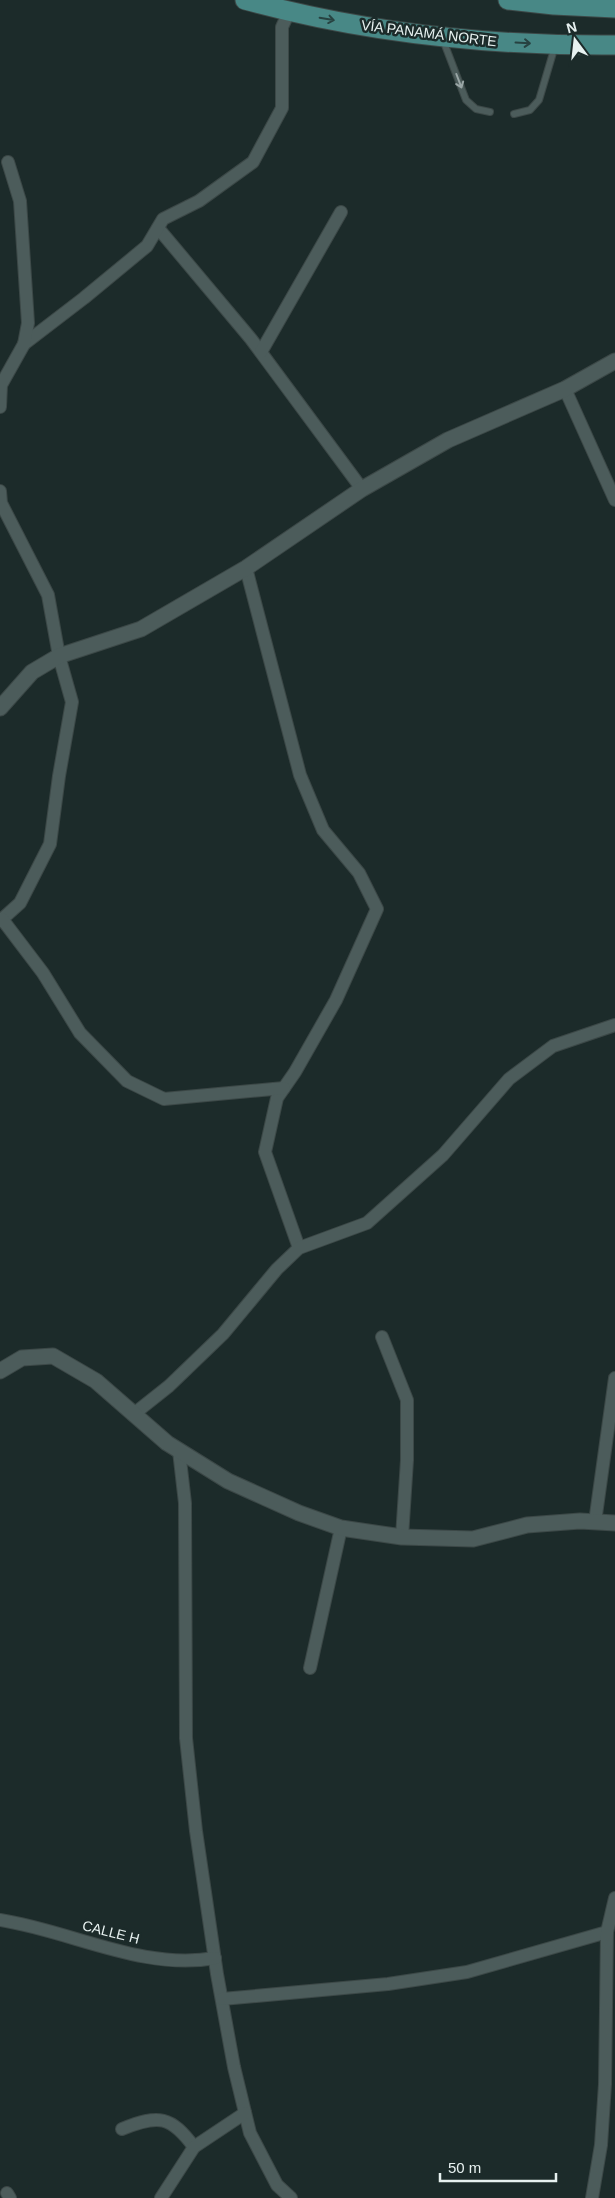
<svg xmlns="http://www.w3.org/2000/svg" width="615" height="2198" font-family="Arial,sans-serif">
<rect width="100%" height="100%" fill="#1c2b2a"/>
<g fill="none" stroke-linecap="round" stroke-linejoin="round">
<g stroke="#3c4847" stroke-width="8">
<g id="service">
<polyline points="443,40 466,100 476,109 490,112"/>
<polyline points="514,114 530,110 539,100 555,46"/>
</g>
</g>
<g stroke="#3c4847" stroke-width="14">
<g id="minor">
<polyline points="158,228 251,339 362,489"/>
<polyline points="24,344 84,298 147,246 163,219 199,201 253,162 282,108 282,27 289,12"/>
<polyline points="261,352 341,212"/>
<polyline points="565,389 615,500"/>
<polyline points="0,407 1,385 24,344 28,323 20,201 8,162"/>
<polyline points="0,491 1,503 48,595 59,656 72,702 59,776 50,844 20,903 0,921"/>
<polyline points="246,568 300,775 323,830 359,873 377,909 336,1000 295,1072 277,1098 265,1152 299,1248"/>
<polyline points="2,919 43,973 80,1033 127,1081 164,1099 284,1088"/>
<polyline points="382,1337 407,1400 407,1460 402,1537"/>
<polyline points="135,1413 169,1386 223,1334 277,1269 299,1248 367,1223 443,1155 509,1079 553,1046 615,1025"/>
<polyline points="179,1451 185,1503 186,1738 196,1831 217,1974 234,2067 250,2133 277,2185 291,2198"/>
<polyline points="595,1522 615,1378"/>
<polyline points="310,1668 341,1528"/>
<path d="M0,1920c71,11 143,51 215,38"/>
<polyline points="222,1999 388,1984 467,1972 607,1932"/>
<path d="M122,2129c37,-15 49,-13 72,18"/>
<polyline points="7,2193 10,2198"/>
<polyline points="161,2198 194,2147 245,2113"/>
<polyline points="592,2198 601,2145 605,2084 607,1932 615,1898"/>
</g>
</g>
<g stroke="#3c4847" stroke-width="17">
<g id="tertiary">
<polyline points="0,708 32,672 59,656 141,629 246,568 362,489 448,440 565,389 615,361"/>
<polyline points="0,1371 22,1358 53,1356 96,1381 167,1443 228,1481 299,1513 341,1528 402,1537 473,1539 527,1525 580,1521 615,1523"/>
</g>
</g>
<g stroke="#3c4847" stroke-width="21">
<g id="primary">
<path d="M245,0c120,33 246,46 370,45"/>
<polyline points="508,0 554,5 615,8"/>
</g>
</g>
<use href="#service" stroke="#4c5c5b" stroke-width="6"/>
<use href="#minor" stroke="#4c5c5b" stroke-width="12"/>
<use href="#tertiary" stroke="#4c5c5b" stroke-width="15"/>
<use href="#primary" stroke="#488886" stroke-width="19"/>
</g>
<defs><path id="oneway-shaft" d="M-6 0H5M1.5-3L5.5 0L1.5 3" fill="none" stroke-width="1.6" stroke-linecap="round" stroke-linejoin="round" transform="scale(1.25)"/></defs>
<g stroke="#274241">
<use href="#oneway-shaft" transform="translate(327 19) rotate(10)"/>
<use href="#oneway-shaft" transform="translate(523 43) rotate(3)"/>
</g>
<use stroke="#9aa6a6" href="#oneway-shaft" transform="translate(459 81) rotate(69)"/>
<g text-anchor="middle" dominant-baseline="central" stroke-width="5" stroke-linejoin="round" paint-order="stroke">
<g font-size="14" fill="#e7f1f0" stroke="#1c2b2a">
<text transform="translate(429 33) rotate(7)">VÍA PANAMÁ NORTE</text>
<text transform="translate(111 1932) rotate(14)">CALLE H</text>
</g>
</g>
<g transform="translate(575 40) rotate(345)" stroke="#1c2b2a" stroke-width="4" paint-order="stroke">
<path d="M0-4L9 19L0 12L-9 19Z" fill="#e7f1f0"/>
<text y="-8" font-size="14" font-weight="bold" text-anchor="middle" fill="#e7f1f0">N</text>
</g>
<path d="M440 2173v8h116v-8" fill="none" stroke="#e7f1f0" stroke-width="2.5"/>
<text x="448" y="2173" font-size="15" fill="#e7f1f0" stroke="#1c2b2a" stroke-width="4" paint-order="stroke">50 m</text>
</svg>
